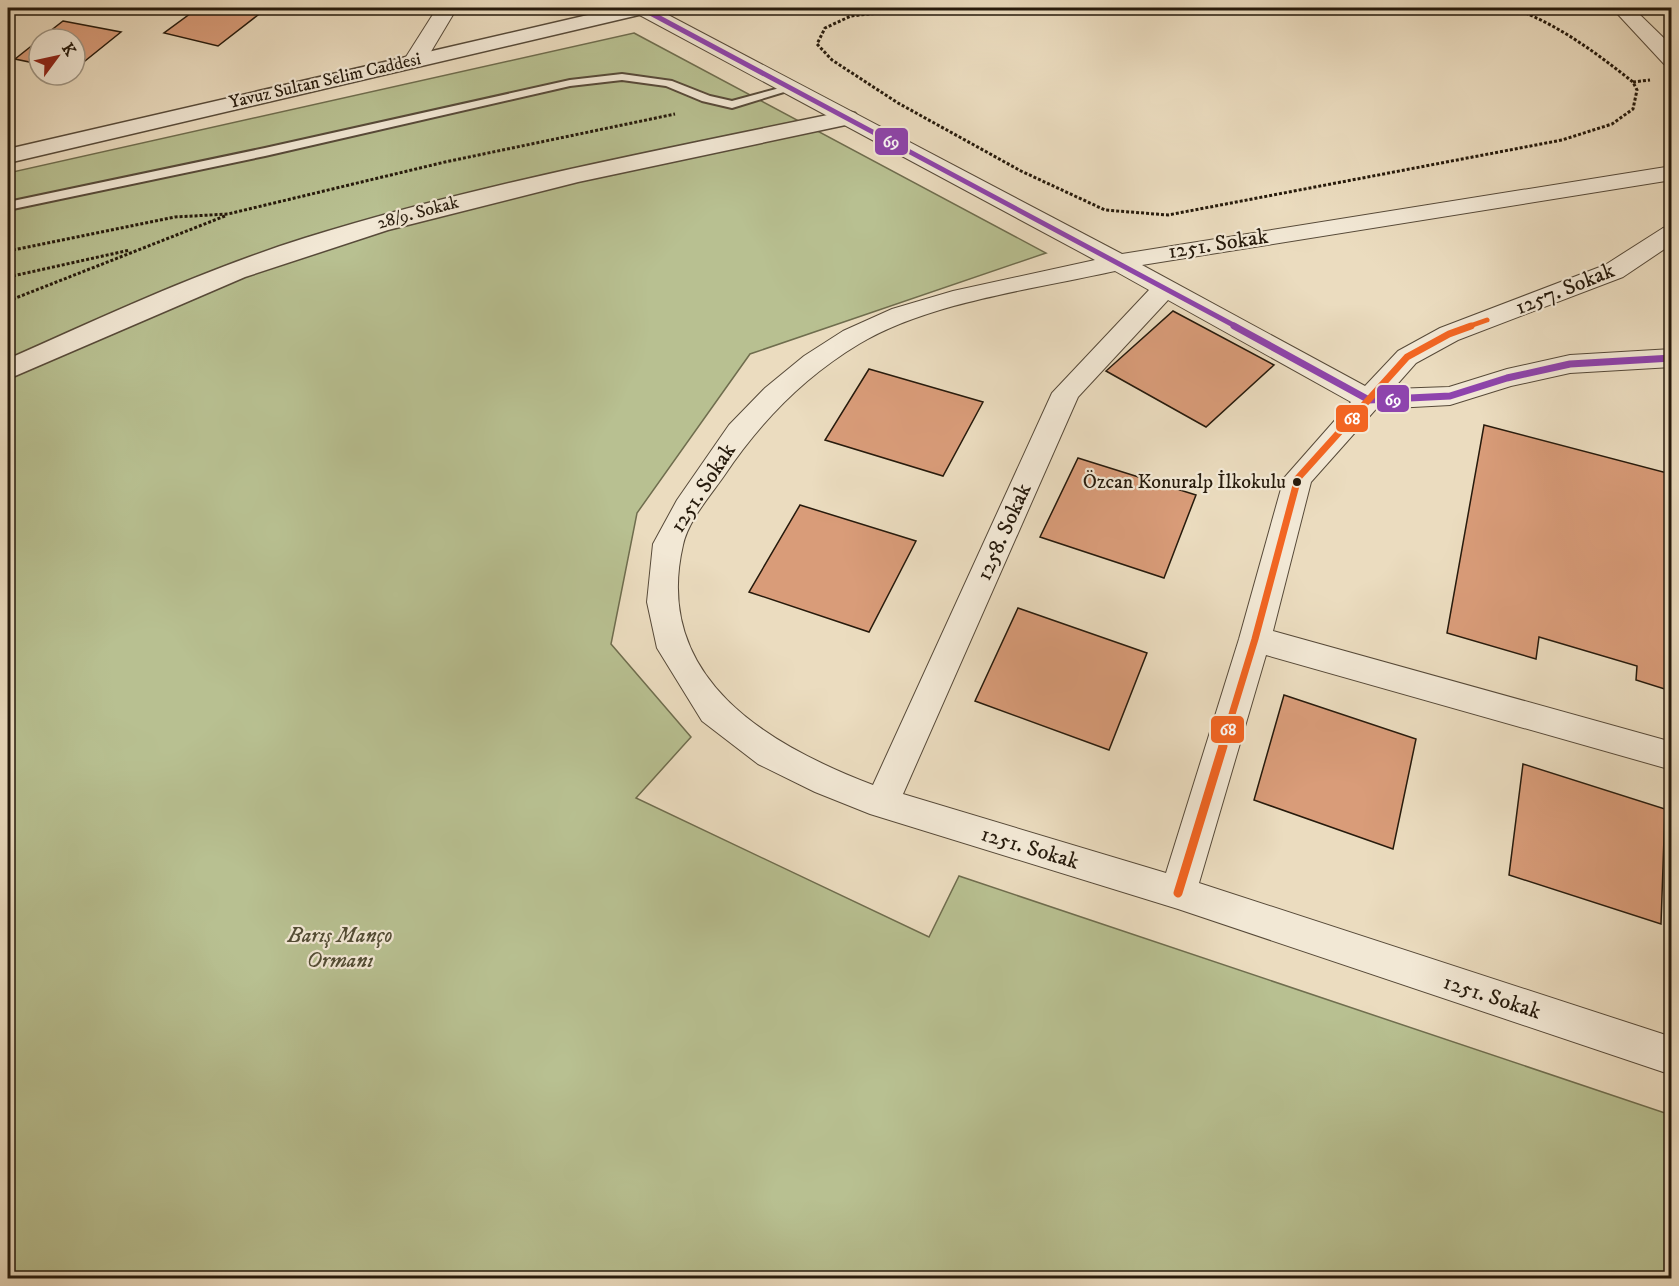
<svg xmlns="http://www.w3.org/2000/svg" width="1679" height="1286" font-family="'IM FELL DW Pica',serif">
<rect width="100%" height="100%" fill="#ebdcbf"/>
<filter id="stains"><feTurbulence type="fractalNoise" baseFrequency=".00333" numOctaves="4"/><feColorMatrix values="0 0 0 0 .2 0 0 0 0 .09 0 0 0 0 .02 0 0 0 .5 -.17"/></filter>
<radialGradient id="worn" r=".72"><stop offset=".6" stop-color="#630" stop-opacity="0"/><stop offset="1" stop-color="#630" stop-opacity=".3"/></radialGradient>
<polygon fill="#b8c091" stroke="#6f6d4e" stroke-width="1.5" points="634,33 1046,253 750,354 637,513 611,644 691,737 636,798 929,937 959,876 1671,1115 1671,1278 8,1278 8,173"/>
<g fill="#d99c79" stroke="#261a0c" stroke-width="1.5">
<polygon points="198,8 267,8 218,46 164,33"/>
<polygon points="63,21 121,32 75,69 75,39 40,39"/>
<polygon points="39,40 39,64 15,59"/>
<polygon points="1173,311 1274,365 1206,427 1106,371"/>
<polygon points="869,369 983,402 943,476 825,440"/>
<polygon points="1484,425 1671,474 1671,691 1636,680 1637,666 1539,637 1536,659 1447,633"/>
<polygon points="1078,458 1196,495 1164,578 1040,537"/>
<polygon points="800,505 916,541 869,632 749,592"/>
<polygon points="1018,608 1147,653 1109,750 975,701"/>
<polygon points="1284,695 1416,739 1393,849 1254,800"/>
<polygon points="1523,764 1665,809 1661,924 1509,875"/>
</g>
<g fill="none" stroke-linecap="round" stroke-linejoin="round">
<g stroke="#574a39" stroke-width="4">
<polygon id="service" points="622,74 672,81 710,96 732,101 791,85 797,88 732,108 702,101 666,86 622,80 570,86 265,156 8,210 8,202 265,148 570,80"/>
</g>
<g stroke="#574a39" stroke-width="2">
<g id="minor">
<polygon points="8,8 26,8 23,12 8,15"/>
<polygon points="437,8 457,8 423,65 407,65 404,60"/>
<path d="M631,8h24l467,246 550,-88v14l-530,85 223,121 33,-35 42,-23 165,-63 58,-37 9,-2v18l-49,33 -165,63 -42,23 -23,26 56,-2 58,-18 63,-14 102,-6v18l-102,6 -59,13 -61,19 -74,4 -65,73 -38,149 399,111v28l-406,-115 -67,228 473,154v38l-494,-166 -308,-95 -55,-22 -57,-28 -56,-43 -45,-73 -10,-46 6,-58 24,-44 52,-75 36,-37 39,-32 39,-25 49,-22 61,-18 142,-31 -461,-248zM1115,271l34,19 -97,103 -179,392c-105,-40 -221,-107 -190,-240 5,-24 27,-49 41,-69 36,-54 80,-99 135,-132 70,-42 176,-55 256,-73zM1168,300l183,102 -67,76 -45,161 -73,234 -263,-79 175,-397z"/>
<polygon points="1612,8 1633,8 1672,46 1672,65 1664,64"/>
</g>
</g>
<g stroke="#574a39" stroke-width="3">
<g id="tertiary">
<polygon points="618,8 654,8 651,13 643,14 8,163 8,149"/>
<path d="M847,111l8,2 4,5 -4,5 -277,59 -190,48 -143,47 -237,102v-20c97,-43 195,-89 297,-121 177,-55 360,-89 542,-127z"/>
</g>
</g>
<g stroke="#261a0c" stroke-width="3" stroke-dasharray="3 2" stroke-linecap="butt">
<path d="M924,8l-73,8 -26,12 -8,16 15,16 66,43 123,68 84,39 63,5 394,-75 50,-16 21,-15 4,-19 -4,-8c-38,-30 -74,-57 -120,-74"/>
<polyline points="1633,82 1650,80"/>
<polyline points="8,251 175,217 228,214 445,162 675,114"/>
<polyline points="8,277 130,250"/>
<polyline points="8,301 225,216"/>
</g>
<use href="#service" fill="#f2e8d5" fill-rule="evenodd"/>
<use href="#minor" fill="#f2e8d5" fill-rule="evenodd"/>
<use href="#tertiary" fill="#f2e8d5" fill-rule="evenodd"/>
<g stroke="#f2e8d5" stroke-width="8">
<polyline id="bus-1-far1" points="641,8 1237,327"/>
</g>
<g stroke="#f2e8d5" stroke-width="11">
<polyline id="bus-1" points="1234,326 1369,400 1450,396 1507,378 1570,364 1672,358"/>
</g>
<g stroke="#f2e8d5" stroke-width="8">
<polyline id="bus-2-far2" points="1467,327 1487,320"/>
</g>
<g stroke="#f2e8d5" stroke-width="11">
<polyline id="bus-2-far1" points="1222,747 1255,639 1298,478 1407,357 1449,334 1471,326"/>
</g>
<g stroke="#f2e8d5" stroke-width="14">
<polyline id="bus-2" points="1178,893 1223,746"/>
</g>
<use href="#bus-1-far1" stroke="#8e44ad" stroke-width="5"/>
<use href="#bus-1" stroke="#8e44ad" stroke-width="7"/>
<use href="#bus-2-far2" stroke="#f26522" stroke-width="5"/>
<use href="#bus-2-far1" stroke="#f26522" stroke-width="7"/>
<use href="#bus-2" stroke="#f26522" stroke-width="9"/>
</g>
<circle fill="#261a0c" stroke="#f2e8d5" stroke-width="2" cx="1297" cy="482" r="5"/>
<g text-anchor="middle" dominant-baseline="central" stroke-width="4.5" stroke-linejoin="round" paint-order="stroke">
<g font-size="18" fill="#261a0c" stroke="#f2e8d5">
<text transform="translate(325 81) rotate(-13)">Yavuz Sultan Selim Caddesi</text>
<text transform="translate(418 213) rotate(-15)">28/9. Sokak</text>
</g>
<g font-size="20" fill="#261a0c" stroke="#f2e8d5" text-anchor="end">
<text x="1286" y="482">Özcan Konuralp İlkokulu</text>
</g>
<g font-size="22" fill="#261a0c" stroke="#f2e8d5">
<text transform="translate(1218 244) rotate(-9)">1251. Sokak</text>
<text transform="translate(1565 289) rotate(-22)">1257. Sokak</text>
<text transform="translate(703 488) rotate(-57)">1251. Sokak</text>
<text transform="translate(1004 532) rotate(-66)">1258. Sokak</text>
<text transform="translate(1030 848) rotate(17)">1251. Sokak</text>
<text transform="translate(1492 997) rotate(18)">1251. Sokak</text>
</g>
<g font-size="22" font-style="italic" fill="#524c34" stroke="#f2e8d5">
<text x="340" y="935">Barış Manço<tspan x="340" dy="25">Ormanı</tspan></text>
</g>
</g>
<g stroke="#f2e8d5" stroke-width="2">
<rect x="874" y="127" width="35" height="29" rx="6" fill="#8e44ad"/>
<rect x="1376" y="384" width="34" height="29" rx="6" fill="#8e44ad"/>
<rect x="1335" y="404" width="34" height="29" rx="6" fill="#f26522"/>
<rect x="1210" y="715" width="35" height="29" rx="6" fill="#f26522"/>
</g>
<g font-size="16" text-anchor="middle" font-weight="bold" fill="#fff">
<text x="891" y="147">69</text>
<text x="1393" y="405">69</text>
<text x="1352" y="424">68</text>
<text x="1228" y="735">68</text>
</g>
<rect width="1679" height="1286" fill="none" stroke="#ebdcbf" stroke-width="30"/>
<rect x="9" y="9" width="1661" height="1268" fill="none" stroke="#261a0c" stroke-width="3"/>
<rect x="15" y="15" width="1649" height="1256" fill="none" stroke="#261a0c" stroke-width="1.5"/>
<g transform="translate(57 57) rotate(57)"><circle r="28" fill="#f2e8d5" stroke="#a09685" stroke-width="1.5"/>
<path d="M0-4.5L10 22L0 15L-10 22Z" fill="#8f2418"/>
<text y="-9" font-size="16" font-weight="bold" text-anchor="middle" fill="#261a0c">K</text>
</g>
<rect width="100%" height="100%" filter="url(#stains)"/>
<rect width="100%" height="100%" fill="url(#worn)"/>
</svg>
